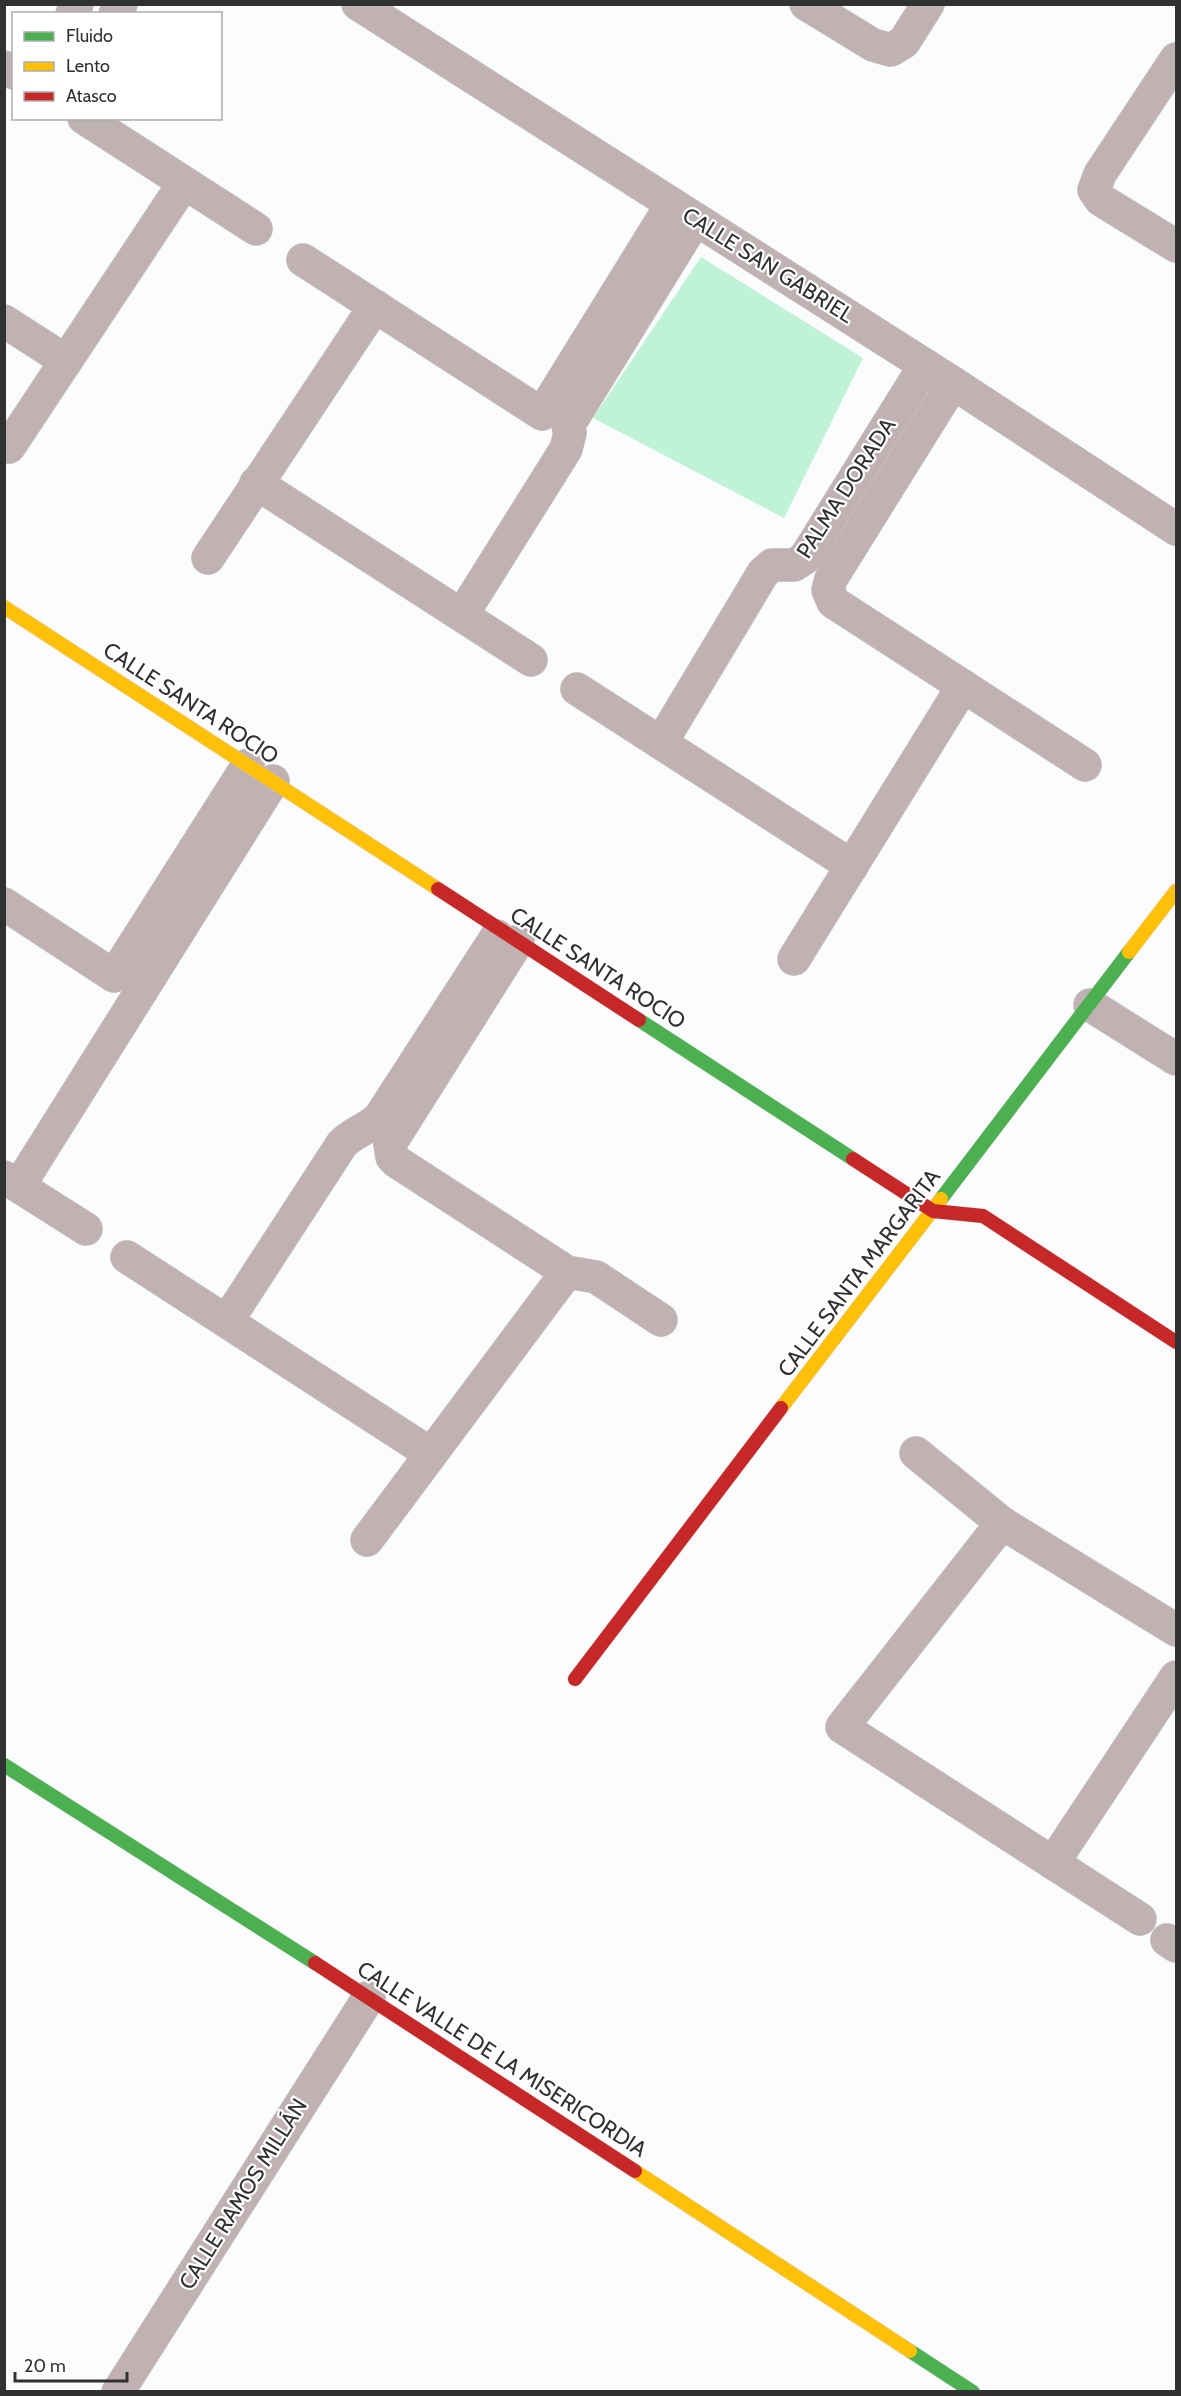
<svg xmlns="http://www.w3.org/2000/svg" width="1181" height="2396" font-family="Cabin,sans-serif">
<rect width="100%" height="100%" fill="#fbfcfe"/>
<polygon fill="#bff2d7" points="701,257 863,358 784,518 593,418"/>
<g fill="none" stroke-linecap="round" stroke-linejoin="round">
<g stroke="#d7d7d9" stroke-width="34">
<g id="street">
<polyline points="358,4 953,383 1176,529"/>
<polyline points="806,4 873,45 891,50 904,42 928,4"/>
<polyline points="72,14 77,4"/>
<polyline points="115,14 121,4"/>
<polyline points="1176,59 1100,174 1094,190 1101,200 1176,246"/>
<polyline points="4,67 14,73"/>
<polyline points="84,118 256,229"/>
<polyline points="303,260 542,414 672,204"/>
<polyline points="4,321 66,361"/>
<polyline points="953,383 831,579 828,590 833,602 1085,765"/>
<polyline points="9,447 184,183"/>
<polyline points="256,483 531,660"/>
<polyline points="208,558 375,306"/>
<polyline points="462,615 566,449 570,433 568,426 695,220"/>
<polyline points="577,689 852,866"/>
<polyline points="661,743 763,573 772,565 794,565 805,558 925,365"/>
<polyline points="4,904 114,976 248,765"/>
<polyline points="518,941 390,1144 392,1157 397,1162 567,1272 596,1277 661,1320"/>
<polyline points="794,959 963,686"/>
<polyline points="1090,1005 1176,1059"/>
<polyline points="4,1177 86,1229"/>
<polyline points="19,1186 273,781"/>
<polyline points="127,1257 431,1454"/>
<path d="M227,1321l115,-177c11,-12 27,-15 38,-27l117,-181"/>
<polyline points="916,1453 1002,1523 1176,1630"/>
<polyline points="1002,1523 842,1727 1140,1919"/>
<polyline points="367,1540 567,1272"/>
<polyline points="1053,1863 1176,1677"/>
<polyline points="1167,1940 1176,1946"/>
<polyline points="118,2392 369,1997"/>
</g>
</g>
<g stroke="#d7d7d9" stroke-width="15">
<g id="fast">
<polyline points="639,1020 853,1159"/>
<polyline points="941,1199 1129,952"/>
<polyline points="4,1765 315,1963"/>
<polyline points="910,2351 973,2392"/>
</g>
</g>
<g stroke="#d7d7d9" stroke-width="15">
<g id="slow">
<polyline points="4,607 438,889"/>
<polyline points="1129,952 1176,891"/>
<polyline points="781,1408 941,1199"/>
<polyline points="635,2171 910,2351"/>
</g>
</g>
<g stroke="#d7d7d9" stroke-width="15">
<g id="jam">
<polyline points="438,889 639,1020"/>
<polyline points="853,1159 933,1211 983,1216 1176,1342"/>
<polyline points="575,1679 781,1408"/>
<polyline points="315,1963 635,2171"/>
</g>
</g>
<use href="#street" stroke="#c0b2b3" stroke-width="33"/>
<use href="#fast" stroke="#4caf50" stroke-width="14"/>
<use href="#slow" stroke="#ffc107" stroke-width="14"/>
<use href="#jam" stroke="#c62828" stroke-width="14"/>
</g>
<g text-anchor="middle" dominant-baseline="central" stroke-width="4.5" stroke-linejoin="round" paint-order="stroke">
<g font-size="22" fill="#303133" stroke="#fff">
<text transform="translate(768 265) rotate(32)">CALLE SAN GABRIEL</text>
<text transform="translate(846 488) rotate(-57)">PALMA DORADA</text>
<text transform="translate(191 703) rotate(33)">CALLE SANTA ROCIO</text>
<text transform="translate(598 968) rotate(33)">CALLE SANTA ROCIO</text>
<text transform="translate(859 1273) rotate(-53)">CALLE SANTA MARGARITA</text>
<text transform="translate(502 2059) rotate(33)">CALLE VALLE DE LA MISERICORDIA</text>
<text transform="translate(243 2194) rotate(-58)">CALLE RAMOS MILLÁN</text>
</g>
</g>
<rect width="1181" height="2396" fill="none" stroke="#303133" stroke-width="12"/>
<rect x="12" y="12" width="210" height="108" fill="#ffffff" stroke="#acadad" stroke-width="1.5"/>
<rect x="24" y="32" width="30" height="9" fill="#4caf50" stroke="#acadad" stroke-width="1.5"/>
<text x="66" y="42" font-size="18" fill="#303133">Fluido</text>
<rect x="24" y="62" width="30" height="9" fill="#ffc107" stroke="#acadad" stroke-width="1.5"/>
<text x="66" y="72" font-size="18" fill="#303133">Lento</text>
<rect x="24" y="92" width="30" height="9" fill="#c62828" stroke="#acadad" stroke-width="1.5"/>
<text x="66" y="102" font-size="18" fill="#303133">Atasco</text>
<path d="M15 2372v9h112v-9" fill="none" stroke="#303133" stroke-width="3"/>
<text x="24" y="2372" font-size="18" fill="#303133" stroke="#ffffff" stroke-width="4.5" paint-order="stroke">20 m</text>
</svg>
